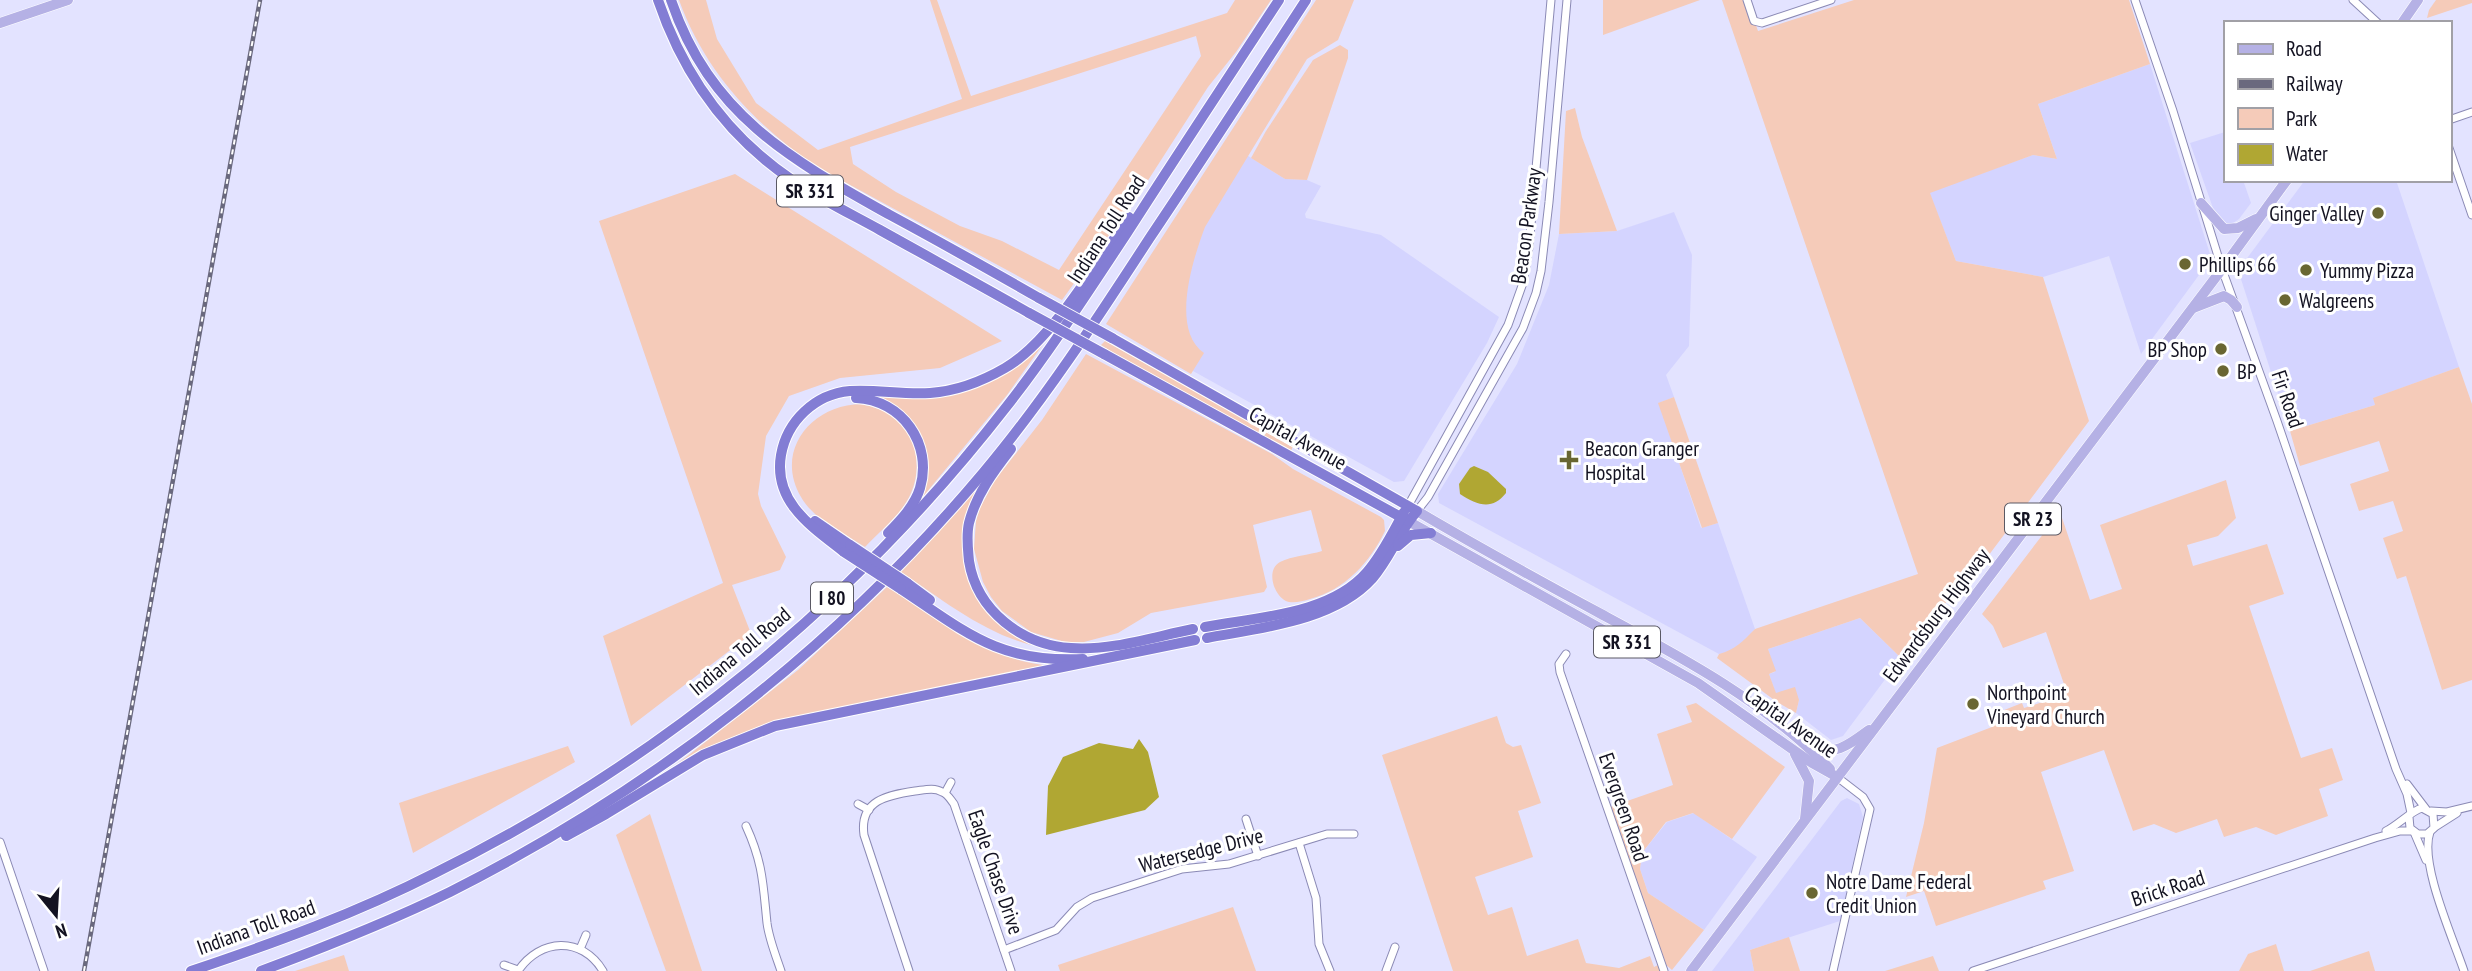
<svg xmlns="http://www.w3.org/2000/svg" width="2472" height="971" font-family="'PT Sans Narrow',sans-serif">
<rect width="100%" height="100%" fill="#e3e3ff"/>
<g fill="#d4d4ff">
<polygon points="2150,64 2210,254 2210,260 2141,354 2109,256 2043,277 1956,261 1929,192 2033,155 2057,159 2038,104"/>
<polygon points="2225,132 2225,180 2243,180 2251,203 2239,219 2230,225 2222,221 2213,208 2190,143"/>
<polygon points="1245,154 1285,179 1307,180 1321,186 1305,214 1306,218 1381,235 1499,317 1487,343 1404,481 1394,482 1193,371 1179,335 1198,223"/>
<polygon points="2305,180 2396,180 2459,367 2374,398 2375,405 2290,431 2239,273 2245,261"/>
<polygon points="1674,212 1692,255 1689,346 1666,375 1674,397 1659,403 1701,528 1718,523 1755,629 1741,644 1730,652 1719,654 1439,503 1438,494 1517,364 1549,285 1559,234 1617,231"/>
<polygon points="1860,618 1901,658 1843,736 1831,740 1796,713 1799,700 1776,694 1769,674 1775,672 1768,649"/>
<polygon points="1847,798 1859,804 1863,817 1840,921 1750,950 1754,971 1712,971 1841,801"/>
<polygon points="1694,813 1757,857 1704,930 1648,893 1640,869 1642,853 1667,822"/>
</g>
<g fill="#f5cbb9" fill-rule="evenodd">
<path d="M679,0h27l11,39 39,64 62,47 144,-51 -32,-99h7l34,96 256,-83 8,-13h36l-35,52 -28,35 -63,98 -83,115 -245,-133c-62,-42 -112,-95 -138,-167zM1196,36l5,20 -142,214 -57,-29 -42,-15 -64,-34 -43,-28 -3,-17z"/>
<path d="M1316,0h38l-16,40 -31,19 -102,168c-12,32 -35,102 -1,126l-13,21 -85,-50z"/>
<polygon points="1603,0 1700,0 1603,35"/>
<path d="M1722,0h25l11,31 96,-31h275l21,64 -112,40 19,55 -24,-4 -103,38 26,68 87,16 46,144 -127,170 -14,9 -47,58 -41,-40 -92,31 8,22 -7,3 7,19 19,-6 4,13 -3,13 -19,-11 -60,-44 2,-4c16,-4 24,-13 36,-25l163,-55z"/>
<polygon points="2436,0 2472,0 2472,3 2427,18 2429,10"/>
<polygon points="1340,45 1348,50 1348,58 1307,180 1285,179 1251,158 1266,131 1313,60"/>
<polygon points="1575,108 1582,137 1617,231 1559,234 1566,111"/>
<polygon points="735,174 1002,341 940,368 840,378 789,396 766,436 758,494 761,506 786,557 780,570 732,585 750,631 746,638 631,726 603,636 723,583 599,221"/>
<polygon points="1051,333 1007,395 921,499 924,445 878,398 879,395 969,388"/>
<polygon points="1105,341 1293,446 1291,451 1114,353 1101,345"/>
<path d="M1086,354l186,100 21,15 88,48 3,3 1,11c-15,31 -40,59 -75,68 -6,2 -15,4 -21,3 -15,-4 -24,-32 -9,-40 12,-6 29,-7 42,-11l-11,-41 -58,15 14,62 -3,5 -113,21 -33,20 -34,9h-19l-34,-10 -29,-21 -11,-14 -8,-15 -9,-33 2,-28 4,-13 15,-28 47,-60z"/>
<polygon points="2459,367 2472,404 2472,680 2442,690 2406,576 2397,579 2383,538 2403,531 2393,501 2359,511 2350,484 2389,471 2379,441 2300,466 2290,431 2375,405 2373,398"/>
<polygon points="1674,397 1718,523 1702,528 1658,403"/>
<path d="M861,404c12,3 25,6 35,14 21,18 26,51 15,75 -9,21 -30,37 -46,54 -21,-14 -51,-27 -64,-50 -27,-46 10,-92 60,-93z"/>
<polygon points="2226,480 2236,518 2218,536 2187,545 2193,566 2267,544 2284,594 2249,606 2301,758 2332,748 2343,780 2319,789 2328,816 2276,835 2256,827 2224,837 2217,819 2176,833 2154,824 2133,831 2104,750 2041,772 2074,871 2043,881 2046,889 1936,926 1924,891 1906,897 1924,823 1937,748 1992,727 1989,716 2022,703 2024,708 2055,698 2053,692 2065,687 2046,632 2003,648 1993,626 1982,614 2060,512 2090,600 2122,589 2100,525"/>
<path d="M977,489l-10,30 11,75 54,49 -1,2c-49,-13 -88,-45 -130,-73z"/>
<path d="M887,587c60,33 90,71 164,79l-240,48 -139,54 126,-98z"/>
<polygon points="1696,703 1785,767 1732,839 1693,813 1666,822 1642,853 1640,869 1648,893 1704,930 1672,970 1665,964 1610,807 1673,785 1657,734 1692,722 1686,706"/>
<polygon points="1497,716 1506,743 1513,747 1521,745 1541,803 1518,811 1533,857 1475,877 1488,915 1512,907 1527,956 1578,939 1586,963 1619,968 1650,956 1654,967 1658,965 1660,971 1453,971 1382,755"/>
<polygon points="568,746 575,762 413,853 399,803"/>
<polygon points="650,814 702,971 666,971 616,835"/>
<polygon points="1233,907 1256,971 1060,971 1058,965"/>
<polygon points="1789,937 1800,971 1754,971 1750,950"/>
<polygon points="2276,944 2284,971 2239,971 2248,954"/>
<polygon points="2369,951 2375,971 2310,971"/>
<polygon points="344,955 349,971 295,971"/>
<polygon points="1933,956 1939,971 1885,971"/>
</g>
<g fill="#b0a733">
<path d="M1474,466l14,6 18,17v4c-14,18 -29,12 -46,1l-1,-10 11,-16z"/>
<polygon points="1139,739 1148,752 1159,797 1145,810 1046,835 1048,786 1063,757 1099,743 1133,749"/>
</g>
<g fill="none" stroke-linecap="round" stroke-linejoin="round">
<g stroke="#8b8ab5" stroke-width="9">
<g id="minor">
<polyline points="1747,0 1754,21 1762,23 1831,0"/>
<polyline points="2135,0 2173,111 2222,269 2277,421 2396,769 2407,794 2411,813"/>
<polyline points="2353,0 2378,23"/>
<polyline points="2449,120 2472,112"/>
<polyline points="2449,148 2472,215"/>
<polyline points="1408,506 1508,325 1523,283 1529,247 1551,0"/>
<polyline points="1417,511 1428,497 1523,328 1536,293 1541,271 1549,202 1567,0"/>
<polyline points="1566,654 1559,664 1560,672 1664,971"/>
<polyline points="2407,784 2426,809"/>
<polyline points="945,793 951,782"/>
<polyline points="858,804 869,810"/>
<polyline points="2431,811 2447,812 2472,806"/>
<polyline points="1246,819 1258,856"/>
<path d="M746,826c17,37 17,58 21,97 2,16 9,33 14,48"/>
<polyline points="2435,827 2457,813"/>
<path d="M2386,831c12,-6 25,-20 36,-23l11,6 1,14 -7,6h-9l-8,-6 -1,-11"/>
<polyline points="2414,832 2426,860"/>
<path d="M2430,832c-11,31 23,106 34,139"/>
<polyline points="0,842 44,971"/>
<polyline points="1299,843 1316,898 1319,944 1330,971"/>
<polyline points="580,949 586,935"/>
<polyline points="1004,950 1056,930 1077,907 1092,898 1182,869 1229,864 1327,834 1354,834"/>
<polyline points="504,965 518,970"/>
<path d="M518,971c22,-33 64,-35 85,0"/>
<path d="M909,971l-45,-136c-5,-35 24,-40 51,-44 9,-1 19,-4 27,1 6,2 8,7 12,12l57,167"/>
<polyline points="1386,971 1395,947"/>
<polyline points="1833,971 1870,809 1863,797 1837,777"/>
<polyline points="1973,971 2375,838 2400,831 2412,831"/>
</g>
</g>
<g stroke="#fff" stroke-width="11">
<g id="major">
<polyline points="0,23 68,0"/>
<polyline points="2402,23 2418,0"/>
<polyline points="2201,203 2224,229 2238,228 2256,219"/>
<polyline points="2193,308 2224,296 2231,300 2237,307"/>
<path d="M1417,511c61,36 123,70 186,104 80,43 163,87 227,154"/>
<polyline points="1408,521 1698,683 1812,763 1837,777"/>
<path d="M1811,747c24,10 39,-3 58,-17"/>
<polyline points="1795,754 1809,781 1805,819"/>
<polyline points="1691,971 2222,269 2287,180"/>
</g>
</g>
<g stroke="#fff" stroke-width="12">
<g id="highway">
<path d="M658,0c25,74 69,136 134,180 28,19 59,34 88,50 50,28 100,55 149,83"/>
<path d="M671,0c39,115 119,159 219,215 50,27 100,55 149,83"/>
<path d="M1112,338l305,173c-18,21 -27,47 -45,68 -38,42 -112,49 -165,59"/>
<polyline points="1104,354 1408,521"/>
<path d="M856,398c46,2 77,46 64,90 -5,17 -19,32 -32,45"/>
<path d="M1011,449c-18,23 -35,46 -42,74 -3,13 -1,26 0,38 8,50 53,84 102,87 40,3 82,-11 122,-19"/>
<polyline points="815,521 850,545"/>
<polyline points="1398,546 1411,535 1431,533"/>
<path d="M844,552c-32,-25 -71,-50 -63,-97 6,-34 34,-61 69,-64 26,-2 53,4 80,2 27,-2 51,-11 75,-25 46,-26 93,-107 124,-151"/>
<polyline points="907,583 930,600"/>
<path d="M901,589c66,44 98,74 182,70"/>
<path d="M1205,627c52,-10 125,-12 162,-55 15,-17 26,-40 37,-60"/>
<polyline points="566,836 606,814 703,755 775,726 1195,640"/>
<path d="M191,971c83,-28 166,-58 244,-98 223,-110 419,-270 572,-467 43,-55 81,-114 120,-173 50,-78 101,-155 152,-233"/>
<path d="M261,971c64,-24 128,-49 189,-79 204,-103 387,-245 533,-419 62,-74 114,-154 166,-234 53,-79 105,-159 157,-239"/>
</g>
</g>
<use href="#minor" stroke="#fff" stroke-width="7"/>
<use href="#major" stroke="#b5b1e5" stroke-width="10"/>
<use href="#highway" stroke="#837dd4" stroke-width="10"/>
<g stroke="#6a697e" stroke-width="4.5">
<polyline id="rail" points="84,971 260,0"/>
</g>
<use href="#rail" stroke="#fff" stroke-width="2" stroke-dasharray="5" stroke-linecap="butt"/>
<g stroke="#fff" stroke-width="12" stroke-linecap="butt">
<g id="highway-bridge">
<polyline points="1039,298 1112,338"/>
<polyline points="1029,313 1104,354"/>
<polyline points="850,545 907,583"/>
<polyline points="844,552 901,589"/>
</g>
</g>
<use href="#highway-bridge" stroke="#837dd4" stroke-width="10"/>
</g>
<g fill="#696632" stroke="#fff" stroke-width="2.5">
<circle cx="2378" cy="213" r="7"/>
<circle cx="2185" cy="264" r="7"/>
<circle cx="2306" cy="270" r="7"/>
<circle cx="2285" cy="300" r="7"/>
<circle cx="2221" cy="349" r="7"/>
<circle cx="2223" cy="371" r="7"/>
<path d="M1565.5 449.5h7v7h7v7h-7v7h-7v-7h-7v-7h7z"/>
<circle cx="1973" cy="704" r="7"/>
<circle cx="1812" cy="893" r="7"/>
</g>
<g text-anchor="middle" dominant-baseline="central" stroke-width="6" stroke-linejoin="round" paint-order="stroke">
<g fill="#fff" stroke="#5a5964" stroke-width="2">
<rect x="777" y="175.5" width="66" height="31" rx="5"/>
<rect x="2005" y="503.5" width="56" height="31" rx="5"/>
<rect x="811" y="582.5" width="42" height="31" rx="5"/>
<rect x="1594" y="626.5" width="66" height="31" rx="5"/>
</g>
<g font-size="19" font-weight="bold" fill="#131221">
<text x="810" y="191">SR 331</text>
<text x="2033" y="519">SR 23</text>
<text x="832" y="598">I 80</text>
<text x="1627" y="642">SR 331</text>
</g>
<g font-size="21" fill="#131221" stroke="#fff" text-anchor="start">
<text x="2364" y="213" text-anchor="end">Ginger Valley</text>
<text x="2199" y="264">Phillips 66</text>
<text x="2320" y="270">Yummy Pizza</text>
<text x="2299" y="300">Walgreens</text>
<text x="2207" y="349" text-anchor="end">BP Shop</text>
<text x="2237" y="371">BP</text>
<text x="1585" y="448">Beacon Granger<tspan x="1585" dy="24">Hospital</tspan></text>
<text x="1987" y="692">Northpoint<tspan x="1987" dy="24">Vineyard Church</tspan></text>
<text x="1826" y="881">Notre Dame Federal<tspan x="1826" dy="24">Credit Union</tspan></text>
</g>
<g font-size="21" fill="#131221" stroke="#fff">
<text transform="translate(1526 226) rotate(-82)">Beacon Parkway</text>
<text transform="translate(1106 229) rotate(-57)">Indiana Toll Road</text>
<text transform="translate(2288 399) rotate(71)">Fir Road</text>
<text transform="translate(1298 438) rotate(29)">Capital Avenue</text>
<text transform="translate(1936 615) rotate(-53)">Edwardsburg Highway</text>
<text transform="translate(740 651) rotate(-40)">Indiana Toll Road</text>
<text transform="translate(1791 722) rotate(35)">Capital Avenue</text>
<text transform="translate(1624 807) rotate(71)">Evergreen Road</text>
<text transform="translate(1201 850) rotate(-14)">Watersedge Drive</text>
<text transform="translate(996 872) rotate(71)">Eagle Chase Drive</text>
<text transform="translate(2168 888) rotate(-18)">Brick Road</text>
<text transform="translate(256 927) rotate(-20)">Indiana Toll Road</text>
</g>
</g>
<rect x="2224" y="21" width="228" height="161" fill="#ffffff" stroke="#a1a0a6" stroke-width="2"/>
<rect x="2238" y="44" width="35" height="10" fill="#b5b1e5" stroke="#a1a0a6" stroke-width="2"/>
<text x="2286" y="56" font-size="21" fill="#131221">Road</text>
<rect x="2238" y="79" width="35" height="10" fill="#6a697e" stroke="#a1a0a6" stroke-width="2"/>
<text x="2286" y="91" font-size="21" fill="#131221">Railway</text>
<rect x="2238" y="108" width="35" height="21" fill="#f5cbb9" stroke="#a1a0a6" stroke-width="2"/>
<text x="2286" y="126" font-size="21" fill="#131221">Park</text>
<rect x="2238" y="144" width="35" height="21" fill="#b0a733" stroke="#a1a0a6" stroke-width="2"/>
<text x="2286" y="161" font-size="21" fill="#131221">Water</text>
<g transform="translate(56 915) rotate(162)" stroke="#ffffff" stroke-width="5" paint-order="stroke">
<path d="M0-5L12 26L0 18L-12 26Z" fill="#131221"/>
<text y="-10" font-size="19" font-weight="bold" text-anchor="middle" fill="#131221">N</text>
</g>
</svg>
